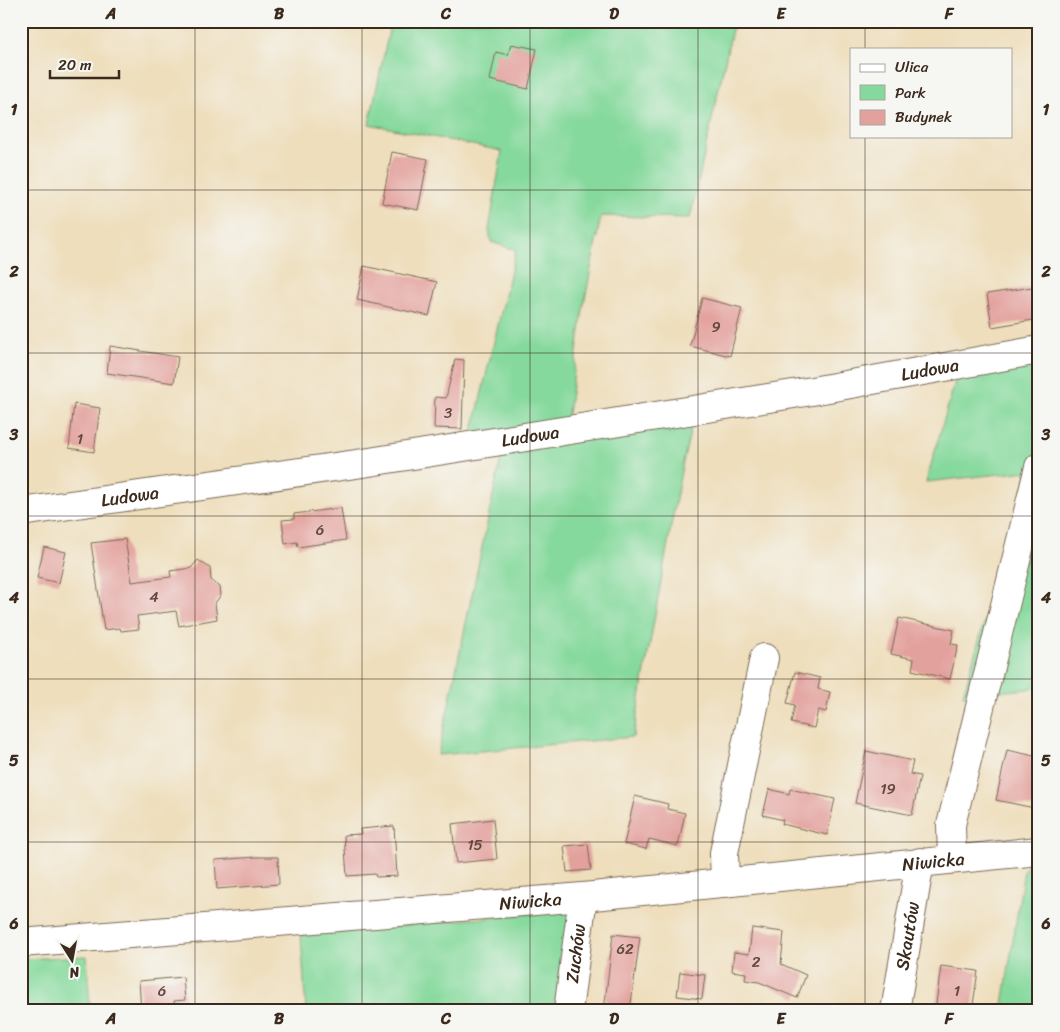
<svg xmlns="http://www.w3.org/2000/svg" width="1060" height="1032" font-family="Sriracha,sans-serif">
<rect width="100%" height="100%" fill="#f6f6f2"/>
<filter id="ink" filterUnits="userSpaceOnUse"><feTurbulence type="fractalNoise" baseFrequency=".02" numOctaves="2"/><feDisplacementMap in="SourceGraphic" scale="10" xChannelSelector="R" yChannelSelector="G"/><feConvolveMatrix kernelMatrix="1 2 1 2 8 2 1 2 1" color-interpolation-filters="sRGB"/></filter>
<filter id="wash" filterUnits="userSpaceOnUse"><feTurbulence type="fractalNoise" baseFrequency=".0096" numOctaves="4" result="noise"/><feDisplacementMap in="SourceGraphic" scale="20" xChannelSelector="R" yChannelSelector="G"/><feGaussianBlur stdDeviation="1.12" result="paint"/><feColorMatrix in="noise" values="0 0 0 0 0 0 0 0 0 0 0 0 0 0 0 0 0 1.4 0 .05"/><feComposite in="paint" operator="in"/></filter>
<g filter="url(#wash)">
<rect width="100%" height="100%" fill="#eedebc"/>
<g fill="#85d99c" stroke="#60825d">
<polygon points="391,21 734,21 690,218 601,216 583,310 566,427 696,407 681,471 633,737 438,755 503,448 471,438 516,250 491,242 489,230 502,151 369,124"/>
<polygon points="1039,350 1039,688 963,695 1028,471 926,482 960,364"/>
<polygon points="1039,853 1039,1011 1002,1011 1024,870"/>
<polygon points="571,910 558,1011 306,1011 301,935"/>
<polygon points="87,956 90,1011 21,1011 21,959"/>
</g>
<g id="blocks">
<g fill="#e3a19d">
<polygon points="511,44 537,49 528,89 490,80 496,52 508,55"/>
<polygon points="392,152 428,159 418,210 382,203"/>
<polygon points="364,266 437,282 429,316 357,300"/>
<polygon points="1039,286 1039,319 992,327 987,294"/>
<polygon points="702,298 742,308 730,356 690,346"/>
<polygon points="110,346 178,357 174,383 107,373"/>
<polygon points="455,359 464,360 462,429 434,428 435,397 446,398"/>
<polygon points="74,404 100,408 94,452 69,448"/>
<polygon points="341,508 346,540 298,547 297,542 285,544 282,520 294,519 294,514"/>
<polygon points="125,539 132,582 171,577 170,571 191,568 198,560 210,568 211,580 220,587 221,595 215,603 217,619 179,626 176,611 137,616 139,629 121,631 120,628 104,630 91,543"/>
<polygon points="44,547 66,552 59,583 37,578"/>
<polygon points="899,618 954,630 951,644 958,645 950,679 912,670 914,659 891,654"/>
<polygon points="795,672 820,678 818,689 830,692 826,712 818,710 814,728 791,723 795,705 787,703"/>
<polygon points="1007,750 1039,757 1039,809 996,800"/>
<polygon points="866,751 913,761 910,774 920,776 912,815 855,803"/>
<polygon points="769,789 789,794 790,789 835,799 827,835 782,824 783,820 763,815"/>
<polygon points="635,796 668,804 667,809 685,813 678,846 649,839 646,849 624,844"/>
<polygon points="493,819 497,859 456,863 452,824"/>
<polygon points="394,826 397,876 376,877 375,874 347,876 344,835 361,834 360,829"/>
<polygon points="588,844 591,870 567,872 564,846"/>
<polygon points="256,857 278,857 279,884 217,889 215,860"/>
<polygon points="752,928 784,932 781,964 806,975 797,998 759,982 745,980 746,973 732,971 734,952 749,954"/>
<polygon points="613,934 640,937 630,1011 604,1011"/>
<polygon points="941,966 978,971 972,1011 935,1011"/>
<polygon points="680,972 705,975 702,999 677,996"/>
<polygon points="183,977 185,1000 174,1001 175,1011 141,1011 139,981"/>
</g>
</g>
</g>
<g filter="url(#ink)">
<use href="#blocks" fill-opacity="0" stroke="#7a6955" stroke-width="1"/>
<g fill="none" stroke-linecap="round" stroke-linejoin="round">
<g stroke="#7a6955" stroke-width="30">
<g id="minor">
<path id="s1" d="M21,512l342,-49 449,-72 227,-41"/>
<polyline points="952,859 951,825 1039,467"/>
<polyline points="725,883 724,853 764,658"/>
<path id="s2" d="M21,943l562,-46 456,-46"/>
<path id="s3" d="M568,1011l15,-114"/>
<path id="s4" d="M895,1011l25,-149"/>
</g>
</g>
<use href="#minor" stroke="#fff" stroke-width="28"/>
</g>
</g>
<path fill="none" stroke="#3b2a1e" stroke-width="1" stroke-opacity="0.55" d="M195,21v990M362,21v990M530,21v990M698,21v990M865,21v28M865,136v875M21,190h1018M21,353h1018M21,516h1018M21,679h1018M21,842h1018"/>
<g text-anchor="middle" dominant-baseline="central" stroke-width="5" stroke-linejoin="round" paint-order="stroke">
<g font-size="15" fill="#65483e">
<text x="716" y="327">9</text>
<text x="448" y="413">3</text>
<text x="80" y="439">1</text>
<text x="320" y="530">6</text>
<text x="154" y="597">4</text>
<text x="888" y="789">19</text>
<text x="475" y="845">15</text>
<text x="625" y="949">62</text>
<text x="756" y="962">2</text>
<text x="162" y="991">6</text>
<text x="957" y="991">1</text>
</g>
<g font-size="18" fill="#3b2a1e" stroke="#f6f6f2">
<text stroke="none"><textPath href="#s1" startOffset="920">Ludowa</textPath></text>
<text stroke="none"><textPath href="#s1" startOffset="515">Ludowa</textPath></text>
<text stroke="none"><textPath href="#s1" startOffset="110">Ludowa</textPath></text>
<text stroke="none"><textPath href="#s2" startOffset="916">Niwicka</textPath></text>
<text stroke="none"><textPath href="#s2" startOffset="511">Niwicka</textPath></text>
<text stroke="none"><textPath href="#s4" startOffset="76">Skautów</textPath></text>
<text stroke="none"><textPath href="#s3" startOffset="58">Zuchów</textPath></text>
</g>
</g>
<rect width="1060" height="1032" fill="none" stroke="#f6f6f2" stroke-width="55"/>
<rect x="850" y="48" width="162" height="90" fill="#f6f6f2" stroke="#aba49d"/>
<rect x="860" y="64" width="25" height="8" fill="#ffffff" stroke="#aba49d"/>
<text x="895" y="72" font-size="15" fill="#3b2a1e">Ulica</text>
<rect x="860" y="85" width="25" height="15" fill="#85d99c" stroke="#aba49d"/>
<text x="895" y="98" font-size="15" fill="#3b2a1e">Park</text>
<rect x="860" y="110" width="25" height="15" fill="#e3a19d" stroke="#aba49d"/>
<text x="895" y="122" font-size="15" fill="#3b2a1e">Budynek</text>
<g transform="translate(72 960) rotate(169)" stroke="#f6f6f2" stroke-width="4" paint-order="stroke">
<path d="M0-4L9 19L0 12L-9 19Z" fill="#3b2a1e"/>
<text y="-8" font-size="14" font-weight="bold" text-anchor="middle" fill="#3b2a1e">N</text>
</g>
<path d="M50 70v8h69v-8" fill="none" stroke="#3b2a1e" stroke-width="2.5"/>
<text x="58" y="70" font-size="15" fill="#3b2a1e" stroke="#f6f6f2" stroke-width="4" paint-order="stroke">20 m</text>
<rect x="28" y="28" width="1004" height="976" fill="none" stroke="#3b2a1e" stroke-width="2"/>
<g font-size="16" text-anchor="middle" font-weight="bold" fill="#3b2a1e">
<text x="111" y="19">A</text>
<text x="279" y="19">B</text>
<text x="446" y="19">C</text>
<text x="614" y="19">D</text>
<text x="781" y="19">E</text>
<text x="949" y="19">F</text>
<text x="14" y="115">1</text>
<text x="1046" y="115">1</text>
<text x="14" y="277">2</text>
<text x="1046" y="277">2</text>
<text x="14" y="440">3</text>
<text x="1046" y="440">3</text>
<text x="14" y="603">4</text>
<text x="1046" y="603">4</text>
<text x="14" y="766">5</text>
<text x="1046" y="766">5</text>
<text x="14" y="929">6</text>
<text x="1046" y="929">6</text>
<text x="111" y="1024">A</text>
<text x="279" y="1024">B</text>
<text x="446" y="1024">C</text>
<text x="614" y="1024">D</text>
<text x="781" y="1024">E</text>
<text x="949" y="1024">F</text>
</g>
</svg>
